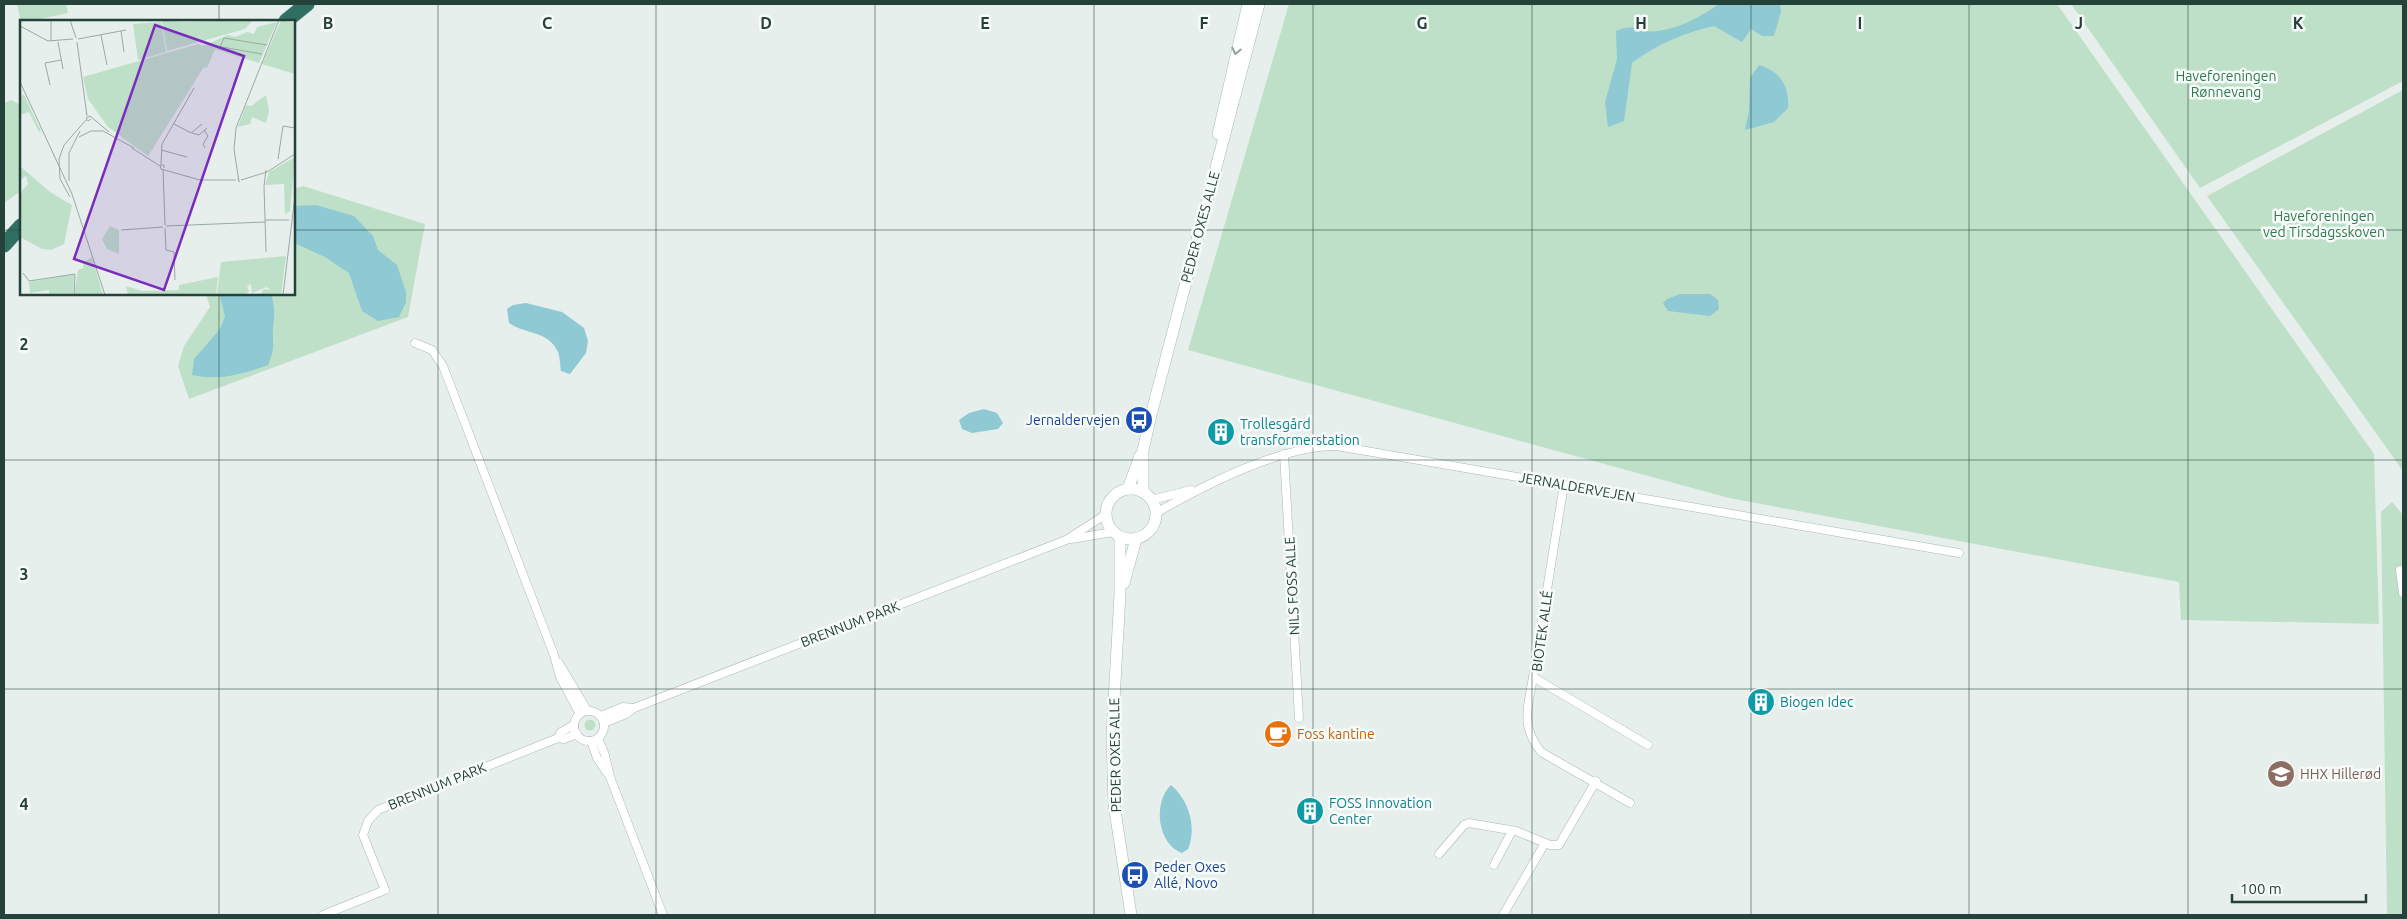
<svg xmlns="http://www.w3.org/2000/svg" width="2407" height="919" font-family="Ubuntu,sans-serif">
<rect width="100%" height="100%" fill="#e6efeb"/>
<g fill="#bfe0c8">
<polygon points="17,4 66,4 68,13 21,23"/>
<polygon points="1289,4 2057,4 2374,454 2379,624 2181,620 2179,582 1729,498 1188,350"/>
<polygon points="2071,4 2403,4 2403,81 2200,188"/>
<polygon points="2403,90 2403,471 2207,196"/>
<polygon points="11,100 21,105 21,191 4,203 4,103"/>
<polygon points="303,186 425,224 408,317 189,399 178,366 184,346 210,307 206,294 294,294 294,189"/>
<polygon points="2392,502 2403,515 2403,915 2387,915 2381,512"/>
<circle cx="590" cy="725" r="5.5"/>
</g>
<g fill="#8ec9d4">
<path d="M1719,4h61l1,8 -7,24h-12l-11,-7 -9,13 -28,-16c-30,7 -57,18 -82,37l-8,58 -16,6 -3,-25 12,-43 -1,-28c23,-10 24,3 42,0 23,-3 42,-14 61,-27z"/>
<path d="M1759,65c21,6 31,22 29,43l-14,14 -29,8 4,-20 1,-32z"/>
<polygon points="316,205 354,216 373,236 378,250 397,265 406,292 406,302 399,317 378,321 362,311 349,273 325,257 294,243 294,206"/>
<path d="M219,294h52c5,16 3,20 2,35 -1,18 3,17 -5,36 -25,9 -49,16 -76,10l2,-16 26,-30 5,-13z"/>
<polygon points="1680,294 1710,294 1718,300 1719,309 1710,316 1668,311 1663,303 1667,299"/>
<path d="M526,303l36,9 22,16 4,13 -2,12 -16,21 -9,-3c-1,-6 -1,-14 -3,-19 -10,-22 -32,-17 -49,-29l-2,-14 6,-4z"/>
<polygon points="984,409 997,413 1003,423 998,429 972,433 962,429 959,420 969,413"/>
<path d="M1171,785c18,15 26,43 17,64l-6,4c-24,-8 -30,-50 -11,-68z"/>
</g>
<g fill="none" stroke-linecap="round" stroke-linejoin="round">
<g stroke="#a8b8b2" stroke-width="9">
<g id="street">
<polyline points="415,343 432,350 443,366 554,655 560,677 580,714"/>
<polyline points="1284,454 1299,718"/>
<polyline points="1564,484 1533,677 1648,745"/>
<polyline points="1151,500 1191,490"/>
<path d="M1156,513c50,-29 123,-67 181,-67l622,107"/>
<polyline points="1071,539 1113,532"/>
<polyline points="2400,570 2403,593"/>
<polyline points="559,663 587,710"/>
<path d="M1533,677c-5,31 -13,48 8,75l89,51"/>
<circle cx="589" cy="726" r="15"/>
<polyline points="601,716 623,707 634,708"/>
<polyline points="604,723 626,714 634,708 1066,540 1105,515"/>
<polyline points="558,738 561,732 574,725"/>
<polyline points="598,738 605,755 610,777 663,915"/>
<polyline points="591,741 597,758 607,773"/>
<polyline points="1439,854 1464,825 1469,823 1516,831 1550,845 1559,845 1596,781"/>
<polyline points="1494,865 1512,831"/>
<polyline points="323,915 385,890 363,835 368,821 378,810 558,738 564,739 577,734"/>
<polyline points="1503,915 1545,843"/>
</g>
</g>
<g stroke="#a4bbb3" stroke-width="12">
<g id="secondary">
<polyline points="1218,134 1248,4"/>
<circle cx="1131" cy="514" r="25"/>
<polyline points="1128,489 1140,456"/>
<polyline points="1143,492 1143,450 1151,415 1259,4"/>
<polyline points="1120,537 1120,594 1112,736 1114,804 1131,915"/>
<polyline points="1124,583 1136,539"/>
</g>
</g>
<g stroke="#c2cac8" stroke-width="16">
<g id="highway">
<polyline points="286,21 307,4"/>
<polyline points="4,245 21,226"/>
</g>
</g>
<use href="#street" stroke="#fff" stroke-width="8"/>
<use href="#secondary" stroke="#fff" stroke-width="11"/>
<use href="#highway" stroke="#2f6f62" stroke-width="15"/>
</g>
<defs><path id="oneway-chevron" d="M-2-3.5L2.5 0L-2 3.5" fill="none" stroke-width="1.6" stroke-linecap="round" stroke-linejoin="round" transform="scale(1.25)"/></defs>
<use stroke="#92a09c" href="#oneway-chevron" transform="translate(1236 51) rotate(103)"/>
<path fill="none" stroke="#24423a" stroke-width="1" stroke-opacity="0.55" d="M219,4v17M438,4v911M656,4v911M875,4v911M1094,4v911M1313,4v911M1532,4v911M1751,4v911M1969,4v911M2188,4v911M4,230h17M294,230h2109M219,294v621M4,460h2399M4,689h2399"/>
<defs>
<g id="bus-disc" transform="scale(1.4375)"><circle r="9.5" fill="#1a4fb4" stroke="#f7fbf9"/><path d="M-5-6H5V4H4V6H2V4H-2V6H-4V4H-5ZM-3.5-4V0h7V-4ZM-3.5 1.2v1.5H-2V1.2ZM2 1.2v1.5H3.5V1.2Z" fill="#fff"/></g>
<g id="building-disc" transform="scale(1.4375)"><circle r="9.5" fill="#0f9aa8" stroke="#f7fbf9"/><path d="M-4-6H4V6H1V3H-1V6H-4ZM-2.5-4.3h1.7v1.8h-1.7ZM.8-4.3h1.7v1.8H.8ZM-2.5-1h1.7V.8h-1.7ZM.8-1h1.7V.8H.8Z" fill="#fff"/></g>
<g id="cafe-disc" transform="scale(1.4375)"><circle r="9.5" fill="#e8710a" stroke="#f7fbf9"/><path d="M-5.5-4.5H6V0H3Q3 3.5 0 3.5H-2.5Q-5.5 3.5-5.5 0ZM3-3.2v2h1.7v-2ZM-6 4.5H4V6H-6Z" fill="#fff"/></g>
<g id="university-disc" transform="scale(1.4375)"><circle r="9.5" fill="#8d6e63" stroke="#f7fbf9"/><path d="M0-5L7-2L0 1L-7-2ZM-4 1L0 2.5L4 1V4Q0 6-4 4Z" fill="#fff"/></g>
</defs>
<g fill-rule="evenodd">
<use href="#bus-disc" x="1139" y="420"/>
<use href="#building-disc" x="1221" y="432"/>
<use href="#building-disc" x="1761" y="702"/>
<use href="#cafe-disc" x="1278" y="734"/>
<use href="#university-disc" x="2281" y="774"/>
<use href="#building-disc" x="1310" y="811"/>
<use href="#bus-disc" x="1135" y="875"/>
</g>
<g text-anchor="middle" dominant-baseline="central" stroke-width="5" stroke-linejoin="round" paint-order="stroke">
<g font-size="14" fill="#2d7a4b" stroke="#f7fbf9">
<text x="2226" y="76">Haveforeningen<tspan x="2226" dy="16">Rønnevang</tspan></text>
<text x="2324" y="216">Haveforeningen<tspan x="2324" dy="16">ved Tirsdagsskoven</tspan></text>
</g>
<g font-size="14" fill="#24423a" stroke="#f7fbf9">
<text transform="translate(1200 227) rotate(-75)">PEDER OXES ALLE</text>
<text transform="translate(1577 487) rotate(10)">JERNALDERVEJEN</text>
<text transform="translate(1292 586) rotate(-93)">NILS FOSS ALLE</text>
<text transform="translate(850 624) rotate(-21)">BRENNUM PARK</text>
<text transform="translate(1542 631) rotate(-82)">BIOTEK ALLÉ</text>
<text transform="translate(1115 755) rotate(-91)">PEDER OXES ALLE</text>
<text transform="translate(437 786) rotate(-22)">BRENNUM PARK</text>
</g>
<g font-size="14" fill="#164399" stroke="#f7fbf9" text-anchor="end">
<text x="1120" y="420">Jernaldervejen</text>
<text x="1154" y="867" text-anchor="start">Peder Oxes<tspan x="1154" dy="16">Allé, Novo</tspan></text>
</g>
<g font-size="14" fill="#0d838f" stroke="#f7fbf9" text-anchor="start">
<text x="1240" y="424">Trollesgård<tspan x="1240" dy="16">transformerstation</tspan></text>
<text x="1780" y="702">Biogen Idec</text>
<text x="1329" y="803">FOSS Innovation<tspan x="1329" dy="16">Center</tspan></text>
</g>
<g font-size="14" fill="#c56008" stroke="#f7fbf9" text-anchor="start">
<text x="1297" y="734">Foss kantine</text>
</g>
<g font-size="14" fill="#785e54" stroke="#f7fbf9" text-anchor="start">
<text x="2300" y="774">HHX Hillerød</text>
</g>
</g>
<g transform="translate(20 20)">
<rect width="275" height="275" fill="#e6efeb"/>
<path d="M145,0l19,2 69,-2 -8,9 -78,22 -5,-29zM261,0l14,3v51l-33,-10zM141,2l5,30 -28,8 -5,-36zM257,2l-18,41 -44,-14 -8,19 -3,-1 -56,89 -40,-29 -20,-28 -5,-22 115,-33 5,2 25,-11 7,2 12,-5 7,2 3,-7zM4,75l17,36 -2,1 -10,-20 -9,3v-19zM246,75l3,16 -3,12 -14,-6 -2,7 -12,3 8,-22 5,1zM275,137l-5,54 -5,3 -1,-30 -19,1 4,-13zM0,146l30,26 22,13 -8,39 -13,6 -9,-1 -22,-12v-44l8,-9 -2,-8 -6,4zM90,206l9,4v24l-12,-5 -5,-10zM266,236l-5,39h-21l4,-6 6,1 -3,-3 -15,6 -1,-9 -4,2 2,5 -4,4h-28l4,-33zM72,237l11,38h-29l4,-25 5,-2 1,-6zM54,254l-1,21h-24v-5l-19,3 -1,-11zM198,257l-2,18h-88l-2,-9 16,5 37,-1v-5z" fill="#bfe0c8"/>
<path fill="none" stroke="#98aaa4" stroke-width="1" d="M50,0l6,18M0,6l28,15 25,-2M101,11l3,21M81,15l6,30M58,19l48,-9M31,21v-21M38,22l5,27M57,22l10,74M190,25l52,9M200,27l4,-9 43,7M0,62l52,112 33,101M30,65l-5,-22 16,-3M71,99l-3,2 -2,-3 4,-2 19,16M154,104l17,9 11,-9M184,110l4,6 -5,8 2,4M172,113l7,2 8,-7M59,117l12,-6h12l31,17M112,128l28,18M141,130l26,7M258,139l5,-33 12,2M141,144l1,-20 32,-56M144,148v-3h-4l1,4 39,11h36M143,149l2,56M218,158l1,4 -5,-33 2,-21 43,-108M221,160l26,-8 28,-18M49,161v-28l11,-22M50,177l-10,-18 -1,-20 5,-14 22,-25M245,200h24M146,206l99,-4M145,208l1,22 8,2 1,28M101,210l42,-3M246,232l-2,-66 2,-16M3,253l6,8 46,-7 -1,21M263,275l12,-99"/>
<path fill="#7b2cbf" fill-opacity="0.15" stroke="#7b2cbf" stroke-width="2.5" d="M135,5l89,31 -80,234 -90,-31z"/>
<rect width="275" height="275" fill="none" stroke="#24423a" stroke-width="2.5"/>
</g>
<g font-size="16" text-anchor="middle" font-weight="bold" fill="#24423a" stroke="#f7fbf9" stroke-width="5" stroke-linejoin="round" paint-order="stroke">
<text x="328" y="29">B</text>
<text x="547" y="29">C</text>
<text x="766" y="29">D</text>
<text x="985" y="29">E</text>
<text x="1204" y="29">F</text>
<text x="1422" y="29">G</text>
<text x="1641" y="29">H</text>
<text x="1860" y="29">I</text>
<text x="2079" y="29">J</text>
<text x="2298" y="29">K</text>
<text x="24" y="350">2</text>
<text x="24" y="580">3</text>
<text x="24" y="810">4</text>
</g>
<rect width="2407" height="919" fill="none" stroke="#24423a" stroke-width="10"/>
<path d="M2232 894v8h134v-8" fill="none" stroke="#24423a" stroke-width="2.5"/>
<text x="2240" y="894" font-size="15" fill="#24423a" stroke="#f7fbf9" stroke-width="4" paint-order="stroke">100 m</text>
</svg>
